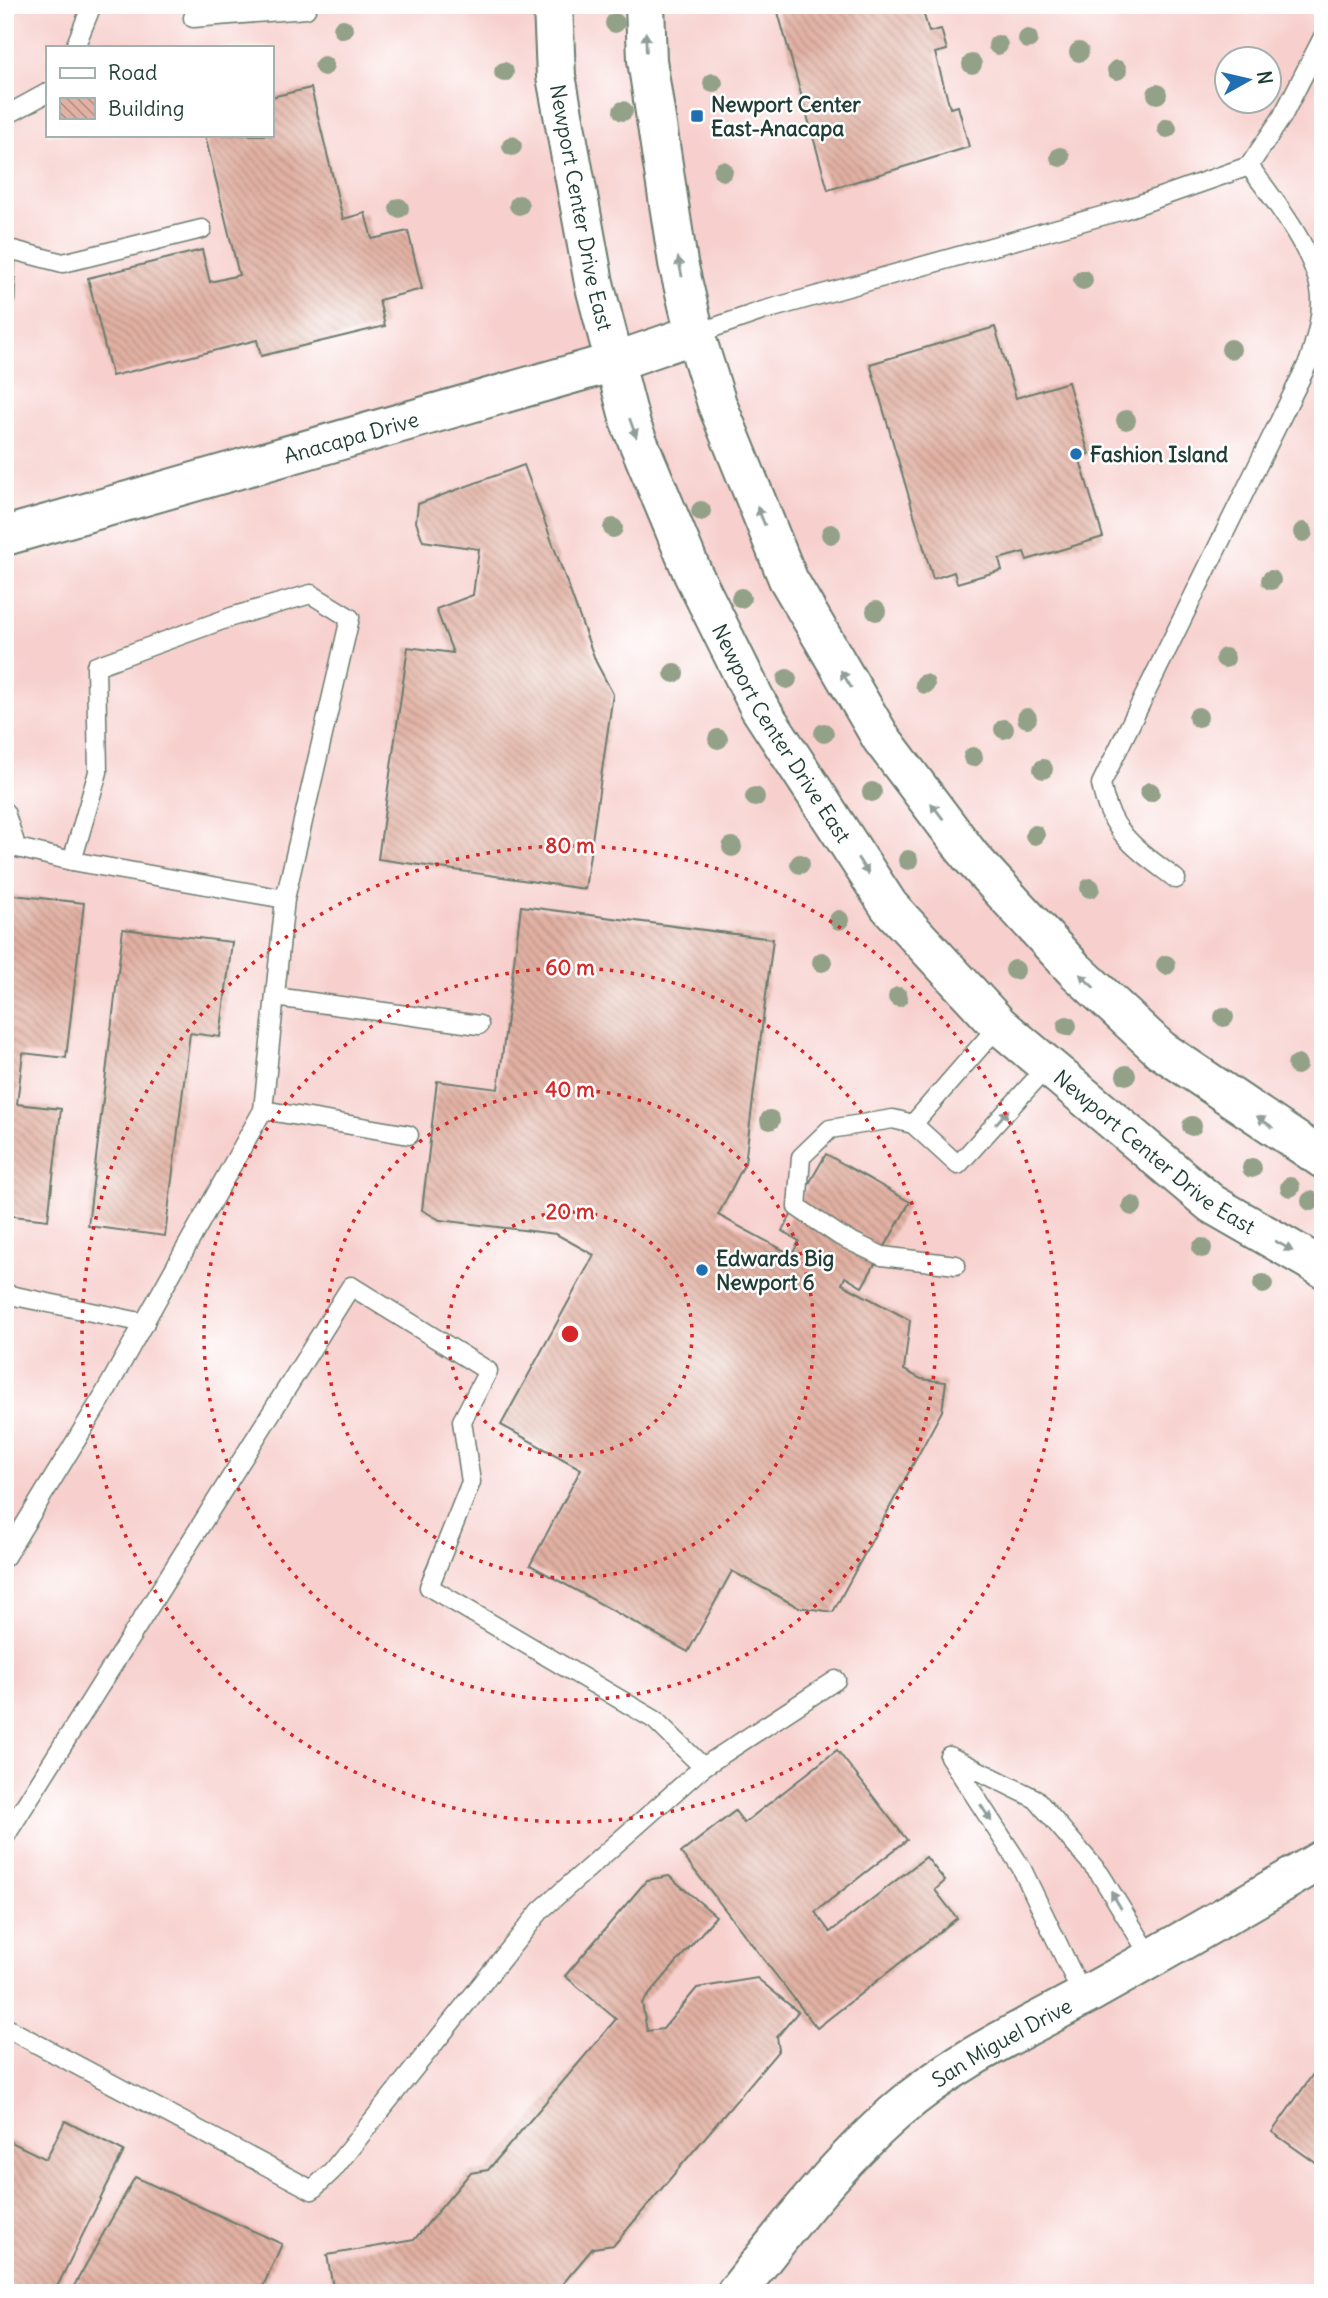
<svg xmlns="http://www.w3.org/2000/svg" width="1328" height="2298" font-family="Delius,sans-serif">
<defs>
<pattern id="building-back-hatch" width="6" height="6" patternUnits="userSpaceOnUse" patternTransform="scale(1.75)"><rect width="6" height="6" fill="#e2b1a3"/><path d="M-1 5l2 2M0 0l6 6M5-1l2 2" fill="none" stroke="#b79186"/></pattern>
</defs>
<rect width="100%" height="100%" fill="#fff"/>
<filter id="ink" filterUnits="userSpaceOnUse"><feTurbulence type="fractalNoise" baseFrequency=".0143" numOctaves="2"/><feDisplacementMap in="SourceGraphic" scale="14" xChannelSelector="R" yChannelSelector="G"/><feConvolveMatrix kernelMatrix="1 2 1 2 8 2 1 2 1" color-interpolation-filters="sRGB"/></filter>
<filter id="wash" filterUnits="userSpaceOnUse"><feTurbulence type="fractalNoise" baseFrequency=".00686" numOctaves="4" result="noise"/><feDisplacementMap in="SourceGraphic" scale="28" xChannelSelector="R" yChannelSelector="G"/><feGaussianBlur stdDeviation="1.57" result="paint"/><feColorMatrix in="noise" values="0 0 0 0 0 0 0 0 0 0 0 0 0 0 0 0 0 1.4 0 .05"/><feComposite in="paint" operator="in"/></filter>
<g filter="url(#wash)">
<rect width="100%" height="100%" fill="#f4edd9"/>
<path fill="#f7d0ce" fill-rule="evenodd" d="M5,5h1318v2288h-1318zM47,47h224v88h-224zM1226,60h42v42h-42z"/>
<g id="blocks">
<g fill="url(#building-back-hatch)">
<polygon points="776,5 921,5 929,32 941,29 947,50 935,53 950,108 958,106 969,147 828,190"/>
<polygon points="311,88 343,219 365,213 372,239 408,231 422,289 379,300 385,326 261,356 257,340 112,376 88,278 202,250 210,282 239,275 205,135 271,135 271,97"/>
<polygon points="995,327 1016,398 1068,382 1089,454 1079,457 1103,537 1027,560 1024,552 999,559 1002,570 957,583 954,572 933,579 870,364"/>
<polygon points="524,465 596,662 613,694 585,889 378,859 408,647 453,653 436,609 473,595 479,549 423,541 416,522 418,504"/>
<polygon points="5,894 84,903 66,1058 23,1053 17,1104 61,1109 48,1220 5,1215"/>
<polygon points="521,906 773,939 745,1163 718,1215 792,1255 799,1241 782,1231 826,1154 910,1202 862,1287 845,1277 842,1284 910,1320 904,1370 921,1379 946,1382 942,1411 833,1612 798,1607 732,1571 688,1652 530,1565 581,1469 501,1425 594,1255 556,1234 440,1220 422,1210 437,1081 498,1089"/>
<polygon points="123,929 232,942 220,1037 190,1033 165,1236 88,1226"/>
<polygon points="837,1750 907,1840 815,1912 830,1932 926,1857 945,1881 935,1890 957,1918 817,2028 681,1853 735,1811 744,1823"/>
<polygon points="669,1876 716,1916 642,2003 647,2031 663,2029 697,1988 757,1978 798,2012 777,2037 779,2050 614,2245 593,2248 555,2293 334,2293 327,2255 414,2240 470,2173 488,2170 616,2019 565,1976 647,1880"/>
<polygon points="1323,2060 1323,2168 1272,2132"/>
<polygon points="65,2121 124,2151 54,2293 5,2293 5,2139 46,2159"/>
<polygon points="135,2177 282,2244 260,2293 70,2293"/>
</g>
</g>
</g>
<g filter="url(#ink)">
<use href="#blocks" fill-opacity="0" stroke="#6a7b6e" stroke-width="2"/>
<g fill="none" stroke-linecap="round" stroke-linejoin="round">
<g stroke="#6a7b6e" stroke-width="21">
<g id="lane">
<polyline points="197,5 193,18 306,9 308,5"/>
<polyline points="75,47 92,5"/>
<polyline points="5,116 47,93"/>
<polyline points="5,248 63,263 202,229"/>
<polyline points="5,300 6,248"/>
<polyline points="695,334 762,311 1123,210 1249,166"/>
<polyline points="5,812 16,846"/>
<polyline points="5,845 72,861 285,899 263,1110 102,1398 5,1557"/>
<polyline points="72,861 98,772 96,666 231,617 311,594 350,618 285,899"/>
<path d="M1176,879c-38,-29 -66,-45 -75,-95l208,-423c6,-21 13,-42 12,-64 -3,-41 -48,-99 -72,-131l33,-49 41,-80"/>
<polyline points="275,997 479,1025"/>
<polyline points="263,1110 409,1135"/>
<polyline points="913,1124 999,1025"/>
<polyline points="956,1265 882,1256 840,1236 797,1207 801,1157 830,1129 893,1119 913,1124 958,1165 1046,1068"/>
<polyline points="5,1294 145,1323"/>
<polyline points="949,1756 1036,1799 1100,1874 1152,1959"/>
<polyline points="949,1756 1021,1867 1083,1996"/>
<polyline points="5,1837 351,1286 488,1371 462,1421 471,1482 429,1587 655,1720 703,1767"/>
<polyline points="5,2027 312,2190 332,2171 541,1910 703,1767 836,1680"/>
</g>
</g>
<g stroke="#6a7b6e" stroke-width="42">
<g id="secondary">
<path id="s1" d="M553,5l3,71 38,207 37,142 62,149 66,133 130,199 110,119 213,179 111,64"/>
<polyline points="645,5 647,60 678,263 695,334 717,404 788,579 881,738 970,856 1074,969 1161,1050 1323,1159"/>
<path id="s2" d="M5,536l609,-174 81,-28"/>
<path id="s3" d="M736,2293c50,-64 100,-129 162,-183 56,-49 124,-80 190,-116 79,-44 157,-89 235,-135"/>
</g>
</g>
<use href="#lane" stroke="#fff" stroke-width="18"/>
<use href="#secondary" stroke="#fff" stroke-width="38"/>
</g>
<g fill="#93a188">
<circle cx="615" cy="23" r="10"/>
<circle cx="343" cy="29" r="10"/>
<circle cx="1028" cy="39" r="10"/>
<circle cx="998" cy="45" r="10"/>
<circle cx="1079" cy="52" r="10"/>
<circle cx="972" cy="64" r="10"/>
<circle cx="324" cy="66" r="10"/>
<circle cx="1117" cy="70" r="10"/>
<circle cx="504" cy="72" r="10"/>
<circle cx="713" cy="83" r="10"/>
<circle cx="1157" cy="94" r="10"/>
<circle cx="623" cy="111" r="10"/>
<circle cx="1167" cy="128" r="10"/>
<circle cx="512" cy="146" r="10"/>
<circle cx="1060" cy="157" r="10"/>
<circle cx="723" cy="171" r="10"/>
<circle cx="519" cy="205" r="10"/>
<circle cx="399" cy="208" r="10"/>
<circle cx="1083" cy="280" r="10"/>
<circle cx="1231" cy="349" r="10"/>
<circle cx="1126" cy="420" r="10"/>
<circle cx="701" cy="511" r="10"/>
<circle cx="613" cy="528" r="10"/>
<circle cx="1303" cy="532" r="10"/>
<circle cx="831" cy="534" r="10"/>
<circle cx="1271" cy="580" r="10"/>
<circle cx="741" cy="598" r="10"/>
<circle cx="876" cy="611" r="10"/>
<circle cx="1225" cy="658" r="10"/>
<circle cx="674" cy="673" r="10"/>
<circle cx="787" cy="679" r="10"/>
<circle cx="925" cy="684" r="10"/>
<circle cx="1198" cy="717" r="10"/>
<circle cx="1027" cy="718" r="10"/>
<circle cx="1004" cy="729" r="10"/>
<circle cx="824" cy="733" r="10"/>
<circle cx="718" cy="739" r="10"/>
<circle cx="973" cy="757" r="10"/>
<circle cx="1043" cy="769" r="10"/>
<circle cx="872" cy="792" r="10"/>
<circle cx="1150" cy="792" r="10"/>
<circle cx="755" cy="797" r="10"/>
<circle cx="1035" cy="835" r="10"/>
<circle cx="732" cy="847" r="10"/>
<circle cx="908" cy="860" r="10"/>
<circle cx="800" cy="864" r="10"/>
<circle cx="1090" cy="888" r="10"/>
<circle cx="839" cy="920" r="10"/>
<circle cx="822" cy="962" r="10"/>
<circle cx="1166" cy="965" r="10"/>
<circle cx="1015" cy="970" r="10"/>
<circle cx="898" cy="997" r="10"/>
<circle cx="1224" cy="1017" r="10"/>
<circle cx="1067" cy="1026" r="10"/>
<circle cx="1297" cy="1065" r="10"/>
<circle cx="1126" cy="1075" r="10"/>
<circle cx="770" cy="1120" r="10"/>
<circle cx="1192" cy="1126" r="10"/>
<circle cx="1252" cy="1168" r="10"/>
<circle cx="1290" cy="1187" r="10"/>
<circle cx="1311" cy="1201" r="10"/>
<circle cx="1132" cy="1206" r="10"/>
<circle cx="1202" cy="1248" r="10"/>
<circle cx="1263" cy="1284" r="10"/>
</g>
<defs><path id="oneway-solid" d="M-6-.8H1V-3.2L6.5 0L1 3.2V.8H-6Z" transform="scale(1.75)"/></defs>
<g fill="#8f9e9a">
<use href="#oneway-solid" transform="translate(646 42) rotate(-92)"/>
<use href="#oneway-solid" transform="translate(680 267) rotate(-102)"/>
<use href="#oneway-solid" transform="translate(633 428) rotate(70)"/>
<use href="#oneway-solid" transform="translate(761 516) rotate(-113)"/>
<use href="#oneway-solid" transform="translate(846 679) rotate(-121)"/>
<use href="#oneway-solid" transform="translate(937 811) rotate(-127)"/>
<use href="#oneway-solid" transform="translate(863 866) rotate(57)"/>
<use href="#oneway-solid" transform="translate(1087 981) rotate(-137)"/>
<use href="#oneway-solid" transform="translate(1002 1117) rotate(-48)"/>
<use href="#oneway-solid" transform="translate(1265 1122) rotate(-145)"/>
<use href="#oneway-solid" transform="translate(1284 1246) rotate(30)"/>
<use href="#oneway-solid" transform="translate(986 1813) rotate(57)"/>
<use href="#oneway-solid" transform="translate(1116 1900) rotate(-121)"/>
</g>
</g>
<g fill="none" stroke="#d62828" stroke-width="3.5" stroke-dasharray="3.5 7">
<circle cx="570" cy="1334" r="122"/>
<circle cx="570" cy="1334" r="244"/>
<circle cx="570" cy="1334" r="366"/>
<circle cx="570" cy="1334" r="488"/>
</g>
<g fill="#1f6fb2" stroke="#fff" stroke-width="2.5">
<rect x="690" y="109" width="14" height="14" rx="3.5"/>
<circle cx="1076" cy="454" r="7"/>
<circle cx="702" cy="1270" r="7"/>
</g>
<g text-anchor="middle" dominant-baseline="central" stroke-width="5" stroke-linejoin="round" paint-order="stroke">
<g font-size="21" font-weight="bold" fill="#1f3d34" stroke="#fff" text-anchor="start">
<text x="711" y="104">Newport Center<tspan x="711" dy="24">East-Anacapa</tspan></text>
<text x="1090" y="454">Fashion Island</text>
<text x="716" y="1258">Edwards Big<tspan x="716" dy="24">Newport 6</tspan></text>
</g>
<g font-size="21" fill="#1f3d34" stroke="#fff">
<text stroke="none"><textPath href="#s1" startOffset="205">Newport Center Drive East</textPath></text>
<text stroke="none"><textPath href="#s2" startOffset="360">Anacapa Drive</textPath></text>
<text stroke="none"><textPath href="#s1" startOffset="772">Newport Center Drive East</textPath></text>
<text stroke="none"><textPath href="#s1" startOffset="1339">Newport Center Drive East</textPath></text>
<text stroke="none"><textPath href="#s3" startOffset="369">San Miguel Drive</textPath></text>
</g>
</g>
<circle cx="570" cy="1334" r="10" fill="#d62828" stroke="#fff" stroke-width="3.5"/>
<g font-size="21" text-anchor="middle" font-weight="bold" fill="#d62828" stroke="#fff" stroke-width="5" stroke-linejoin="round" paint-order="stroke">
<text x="570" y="853">80 m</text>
<text x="570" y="975">60 m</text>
<text x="570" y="1097">40 m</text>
<text x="570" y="1219">20 m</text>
</g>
<rect width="1328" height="2298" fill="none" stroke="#fff" stroke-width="28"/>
<rect x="46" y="46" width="228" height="91" fill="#ffffff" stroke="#a5b1ae" stroke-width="2"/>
<rect x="60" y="68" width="35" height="10" fill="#ffffff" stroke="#a5b1ae" stroke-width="2"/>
<text x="108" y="80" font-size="21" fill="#1f3d34">Road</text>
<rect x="60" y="98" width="35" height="21" fill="url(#building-back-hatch)" stroke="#a5b1ae" stroke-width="2"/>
<text x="108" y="116" font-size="21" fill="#1f3d34">Building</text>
<g transform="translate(1248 80) rotate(82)"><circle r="33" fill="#ffffff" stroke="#a5b1ae" stroke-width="2"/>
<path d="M0-5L12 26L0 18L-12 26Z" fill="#1f6fb2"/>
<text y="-10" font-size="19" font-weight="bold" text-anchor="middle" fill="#1f3d34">N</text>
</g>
</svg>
